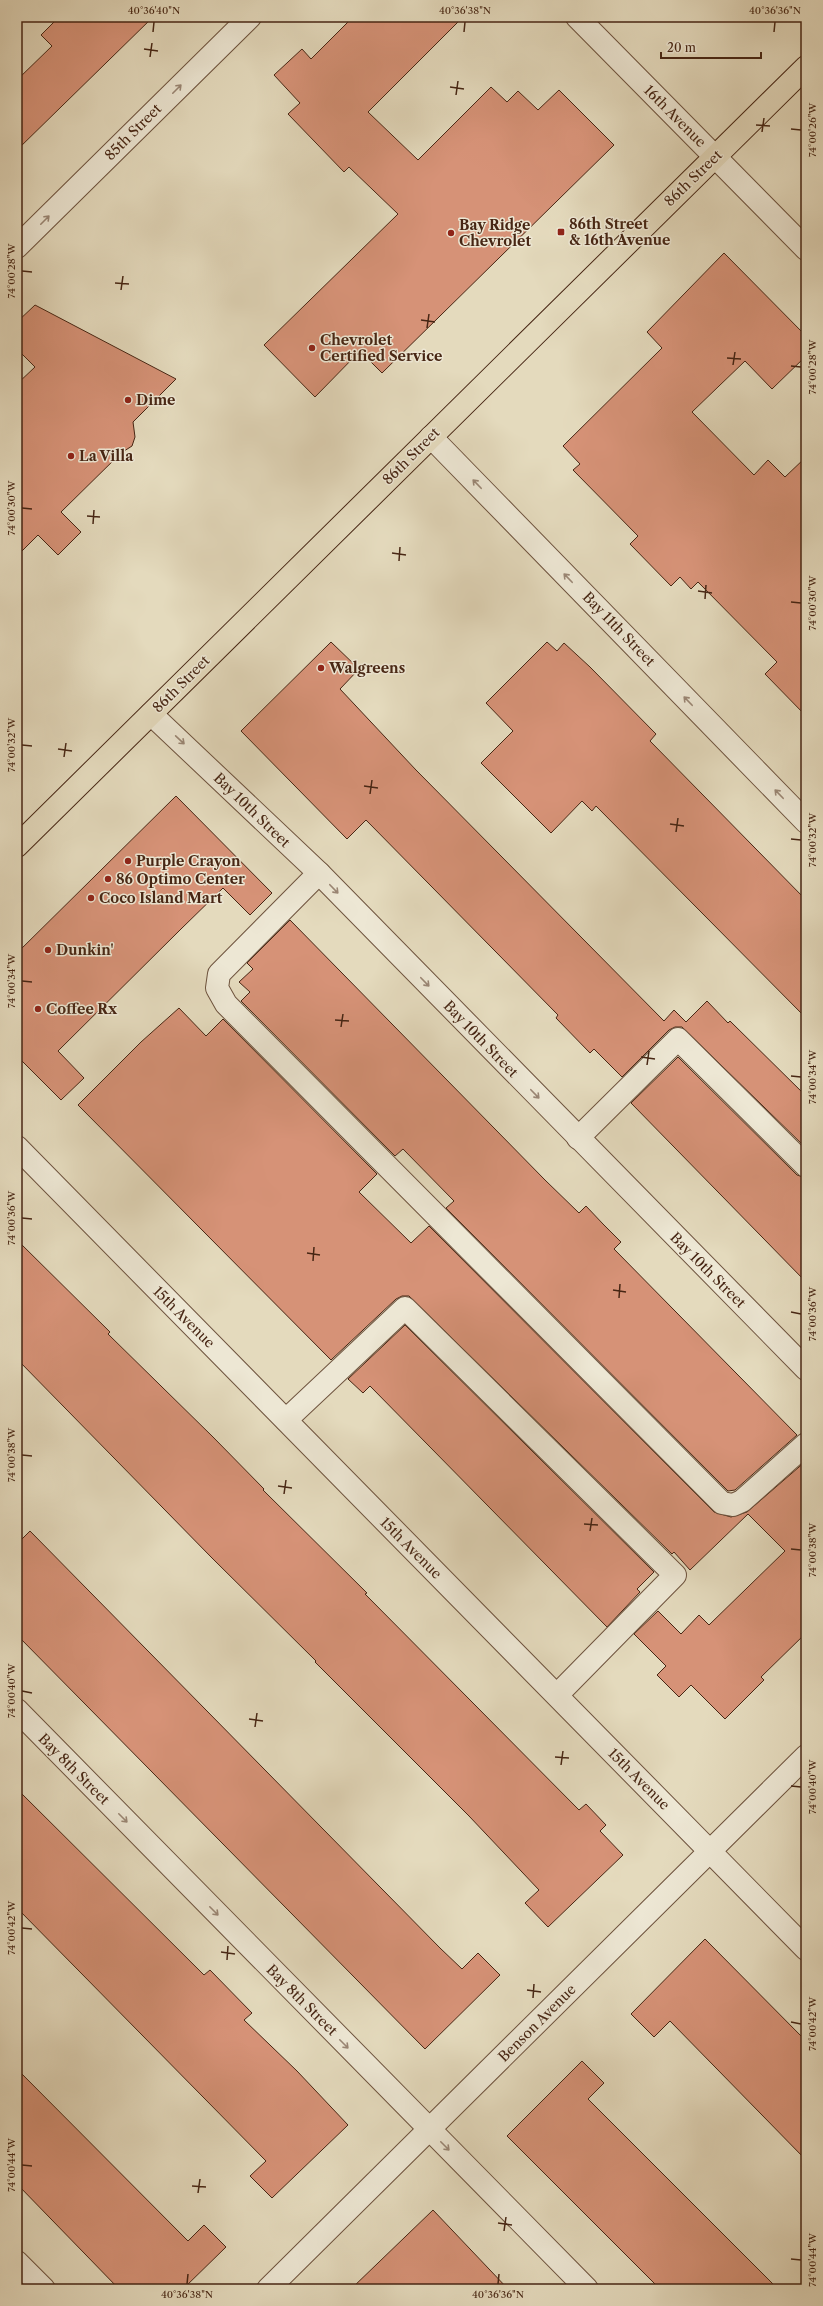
<svg xmlns="http://www.w3.org/2000/svg" width="823" height="2306" font-family="'Libre Caslon Text',serif">
	<style>
		.building { fill: #d69277; stroke: #472614 }
		.lines { fill: none; stroke-linecap: round; stroke-linejoin: round }
		.minor-casing { stroke: #6e533e; stroke-width: 24 }
		.major-casing { stroke: #472614; stroke-width: 24 }
		.minor { stroke: #ede7d4; stroke-width: 22 }
		.major { stroke: #e4dabd; stroke-width: 22 }
		.oneway { stroke: #9a8674 }
		.ticks { fill: none; stroke: #472614; stroke-width: 1.5 }
		.poi-dot { fill: #8f2418; stroke: #ede7d4; stroke-width: 1.5 }
		.labels { text-anchor: middle; stroke-width: 3; stroke-linejoin: round; paint-order: stroke }
		.street-label { font-size: 14px; fill: #472614; stroke: #ede7d4 }
		.poi-label { font-size: 14px; font-weight: bold; fill: #472614; stroke: #ede7d4; text-anchor: start }
		.neatline { fill: none; stroke: #472614; stroke-width: 1.5 }
		.ticks-label { font-size: 10px; text-anchor: middle; fill: #472614 }
	</style>
	<rect width="100%" height="100%" fill="#e4dabd"/>
	<filter id="stains"><feTurbulence type="fractalNoise" baseFrequency=".005" numOctaves="4"/><feColorMatrix values="0 0 0 0 .2 0 0 0 0 .09 0 0 0 0 .02 0 0 0 .5 -.17"/></filter>
	<radialGradient id="worn" r=".72"><stop offset=".6" stop-color="#630" stop-opacity="0"/><stop offset="1" stop-color="#630" stop-opacity=".3"/></radialGradient>
	<g class="building">
		<path d="M59,17H153L17,150V80L52,46L41,35Z"/>
		<path d="M353,17H463L368,112L418,160L491,87L507,102L518,91L538,110L559,90L614,145L382,373L360,351L315,397L264,345L398,214L349,167L344,172L288,114L300,103L274,75L302,49L311,59Z"/>
		<path d="M724,253L806,336V356L772,389L745,361L692,412L754,475L768,460L785,477L806,457V716L765,674L777,662L698,582L691,589L680,577L671,586L630,544L638,536L573,470L580,464L563,446L662,348L647,332Z"/>
		<path d="M35,305L176,379L133,422L135,437L132,446L121,453L61,512L81,532L58,555L38,535L17,556V384L35,367L17,349V322Z"/>
		<path d="M331,642L359,669L340,689L416,770L664,1021L674,1010L686,1022L707,1001L728,1023L730,1021L806,1096V1148L682,1027H675L669,1030L622,1077L594,1049L590,1053L556,1018L558,1015L366,820L347,839L241,731Z"/>
		<path d="M547,642L557,651L564,643L590,667L656,734L650,741L806,900V1018L596,806L592,811L582,801L551,833L481,763L513,731L486,703Z"/>
		<path d="M176,796L272,893L250,915L223,888L181,929L58,1051L84,1078L61,1100L17,1056V953Z"/>
		<path d="M290,920L545,1180L579,1213L586,1206L603,1224L621,1242L614,1249L797,1435L735,1490L728,1491L446,1208L454,1201L403,1149L395,1156L241,1001L250,992L239,982L253,969L247,963Z"/>
		<path d="M179,1008L206,1036L223,1019L377,1174L359,1192L411,1243L429,1226L714,1512L731,1517L747,1512L806,1461V1633L761,1677L764,1680L725,1719L691,1685L679,1697L657,1675L666,1666L634,1634L658,1611L681,1634L699,1615L709,1625L785,1551L748,1514L690,1570L674,1552L672,1554L409,1296H402L396,1299L331,1360L78,1105L141,1042Z"/>
		<path d="M678,1057L797,1175L806,1178V1282L631,1103Z"/>
		<path d="M17,1240L110,1332L108,1334L213,1437L264,1489L263,1490L367,1593L365,1594L579,1810L586,1804L606,1825L600,1831L623,1855L548,1927L525,1903L539,1890L469,1816L315,1662L316,1661L212,1558L17,1359Z"/>
		<path d="M405,1325L654,1572L637,1589L640,1592L607,1627L370,1386L363,1393L348,1379Z"/>
		<path d="M30,1531L440,1948L462,1969L478,1953L500,1975L425,2049L17,1635V1544Z"/>
		<path d="M17,1789L204,1975L210,1970L252,2013L244,2020L297,2071L348,2125L272,2198L250,2176L266,2161L17,1908Z"/>
		<path d="M705,1939L806,2041V2160L670,2021L654,2037L631,2014Z"/>
		<path d="M582,2061L604,2083L588,2099L778,2289H660L507,2136Z"/>
		<path d="M17,2069L188,2241L204,2225L226,2247L183,2289H119L17,2184Z"/>
		<path d="M433,2210L508,2289H351Z"/>
	</g>
	<g class="lines">
		<g class="minor-casing">
			<g id="minor">
				<path d="M577,17L806,249"/>
				<path d="M17,247L250,17"/>
				<path d="M431,437L806,822"/>
				<path d="M151,714L319,873L806,1369"/>
				<path d="M319,873L219,974L217,988L226,1004L722,1503L733,1505L742,1501L806,1444"/>
				<path d="M578,1138L678,1039L806,1166"/>
				<path d="M17,1147L806,1949"/>
				<path d="M286,1420L405,1308L675,1575L557,1695"/>
				<path d="M17,1710L587,2289"/>
				<path d="M17,2262L44,2289"/>
				<path d="M268,2289L806,1756"/>
			</g>
		</g>
		<g class="major-casing">
			<path id="major" d="M17,846L806,67"/>
		</g>
		<use href="#minor" class="minor"/>
		<use href="#major" class="major"/>
	</g>
	<defs><path id="oneway-shaft" d="M-6 0H5M1.5-3L5.5 0L1.5 3" fill="none" stroke-width="1.6" stroke-linecap="round" stroke-linejoin="round"/></defs>
	<g class="oneway">
		<use href="#oneway-shaft" transform="translate(177 89) rotate(-45)"/>
		<use href="#oneway-shaft" transform="translate(45 220) rotate(-45)"/>
		<use href="#oneway-shaft" transform="translate(477 484) rotate(-134)"/>
		<use href="#oneway-shaft" transform="translate(568 578) rotate(-134)"/>
		<use href="#oneway-shaft" transform="translate(688 701) rotate(-134)"/>
		<use href="#oneway-shaft" transform="translate(180 740) rotate(43)"/>
		<use href="#oneway-shaft" transform="translate(779 794) rotate(-134)"/>
		<use href="#oneway-shaft" transform="translate(334 889) rotate(46)"/>
		<use href="#oneway-shaft" transform="translate(425 982) rotate(46)"/>
		<use href="#oneway-shaft" transform="translate(535 1094) rotate(46)"/>
		<use href="#oneway-shaft" transform="translate(123 1818) rotate(45)"/>
		<use href="#oneway-shaft" transform="translate(214 1911) rotate(45)"/>
		<use href="#oneway-shaft" transform="translate(344 2044) rotate(45)"/>
		<use href="#oneway-shaft" transform="translate(445 2146) rotate(45)"/>
	</g>
	<path class="ticks" d="M153,32L154,22M464,32L465,22M774,32L775,22M144,49L158,51M150,57L152,43M450,87L464,89M456,95L458,81M756,125L770,126M791,129L801,130M762,132L764,118M22,271L32,272M115,283L129,284M121,290L123,276M421,320L435,322M427,328L429,314M727,358L741,359M733,365L735,352M791,366L801,367M22,508L32,509M87,516L100,517M93,524L94,510M392,553L406,555M399,561L400,547M698,591L712,593M705,599L706,585M791,602L801,603M22,745L32,746M58,749L72,751M64,757L66,743M364,786L378,788M370,794L372,780M670,824L684,826M676,832L678,818M791,839L801,840M22,981L32,982M335,1020L349,1021M341,1027L343,1014M641,1057L655,1059M647,1065L649,1051M791,1076L801,1077M22,1218L32,1219M307,1253L320,1255M313,1261L314,1247M613,1290L626,1292M619,1298L620,1284M791,1312L801,1314M22,1455L32,1456M278,1486L292,1488M284,1494L286,1480M584,1524L598,1525M590,1531L592,1518M791,1549L801,1550M22,1691L32,1693M249,1719L263,1721M255,1727L257,1713M555,1757L569,1758M561,1765L563,1751M791,1786L801,1787M22,1928L32,1929M221,1952L235,1954M227,1960L228,1946M527,1990L541,1992M533,1998L534,1984M791,2022L801,2024M22,2165L32,2166M192,2186L206,2187M198,2193L200,2179M498,2223L512,2225M504,2231L506,2217M791,2259L801,2260M187,2284L188,2274M498,2284L499,2274"/>
	<g class="poi-dot">
		<rect x="557" y="228" width="8" height="8" rx="2"/>
		<circle cx="451" cy="233" r="4"/>
		<circle cx="312" cy="348" r="4"/>
		<circle cx="128" cy="400" r="4"/>
		<circle cx="71" cy="456" r="4"/>
		<circle cx="321" cy="668" r="4"/>
		<circle cx="128" cy="861" r="4"/>
		<circle cx="108" cy="879" r="4"/>
		<circle cx="91" cy="898" r="4"/>
		<circle cx="48" cy="950" r="4"/>
		<circle cx="38" cy="1009" r="4"/>
	</g>
	<g class="labels">
		<g class="street-label">
			<text transform="translate(675 116) rotate(45)" y="5">16th Avenue</text>
			<text transform="translate(133 132) rotate(-45)" y="5">85th Street</text>
			<text transform="translate(693 178) rotate(-44)" y="5">86th Street</text>
			<text transform="translate(411 456) rotate(-45)" y="5">86th Street</text>
			<text transform="translate(619 629) rotate(46)" y="5">Bay 11th Street</text>
			<text transform="translate(181 684) rotate(-45)" y="5">86th Street</text>
			<text transform="translate(252 810) rotate(44)" y="5">Bay 10th Street</text>
			<text transform="translate(481 1039) rotate(46)" y="5">Bay 10th Street</text>
			<text transform="translate(708 1270) rotate(45)" y="5">Bay 10th Street</text>
			<text transform="translate(184 1317) rotate(45)" y="5">15th Avenue</text>
			<text transform="translate(411 1548) rotate(45)" y="5">15th Avenue</text>
			<text transform="translate(74 1769) rotate(45)" y="5">Bay 8th Street</text>
			<text transform="translate(639 1779) rotate(45)" y="5">15th Avenue</text>
			<text transform="translate(302 2000) rotate(45)" y="5">Bay 8th Street</text>
			<text transform="translate(537 2023) rotate(-45)" y="5">Benson Avenue</text>
		</g>
		<g class="poi-label">
			<text x="569" y="229">86th Street<tspan x="569" dy="16">&amp; 16th Avenue</tspan></text>
			<text x="459" y="230">Bay Ridge<tspan x="459" dy="16">Chevrolet</tspan></text>
			<text x="320" y="345">Chevrolet<tspan x="320" dy="16">Certified Service</tspan></text>
			<text x="136" y="405">Dime</text>
			<text x="79" y="461">La Villa</text>
			<text x="329" y="673">Walgreens</text>
			<text x="136" y="866">Purple Crayon</text>
			<text x="116" y="884">86 Optimo Center</text>
			<text x="99" y="903">Coco Island Mart</text>
			<text x="56" y="955">Dunkin'</text>
			<text x="46" y="1014">Coffee Rx</text>
		</g>
	</g>
	<rect width="823" height="2306" fill="none" stroke="#e4dabd" stroke-width="44"/>
	<path d="M661 52v6h100v-6" fill="none" stroke="#472614" stroke-width="2"/>
	<text x="667" y="52" font-size="12" fill="#472614" stroke="#ede7d4" stroke-width="3" paint-order="stroke">20 m</text>
	<rect x="22" y="22" width="779" height="2262" class="neatline"/>
	<g class="ticks-label">
		<text x="154" y="14">40°36'40"N</text>
		<text x="465" y="14">40°36'38"N</text>
		<text x="775" y="14">40°36'36"N</text>
		<text transform="translate(812 130) rotate(-90)" y="4">74°00'26"W</text>
		<text transform="translate(11 271) rotate(-90)" y="4">74°00'28"W</text>
		<text transform="translate(812 367) rotate(-90)" y="4">74°00'28"W</text>
		<text transform="translate(11 508) rotate(-90)" y="4">74°00'30"W</text>
		<text transform="translate(812 603) rotate(-90)" y="4">74°00'30"W</text>
		<text transform="translate(11 745) rotate(-90)" y="4">74°00'32"W</text>
		<text transform="translate(812 840) rotate(-90)" y="4">74°00'32"W</text>
		<text transform="translate(11 981) rotate(-90)" y="4">74°00'34"W</text>
		<text transform="translate(812 1077) rotate(-90)" y="4">74°00'34"W</text>
		<text transform="translate(11 1218) rotate(-90)" y="4">74°00'36"W</text>
		<text transform="translate(812 1314) rotate(-90)" y="4">74°00'36"W</text>
		<text transform="translate(11 1455) rotate(-90)" y="4">74°00'38"W</text>
		<text transform="translate(812 1550) rotate(-90)" y="4">74°00'38"W</text>
		<text transform="translate(11 1691) rotate(-90)" y="4">74°00'40"W</text>
		<text transform="translate(812 1787) rotate(-90)" y="4">74°00'40"W</text>
		<text transform="translate(11 1928) rotate(-90)" y="4">74°00'42"W</text>
		<text transform="translate(812 2024) rotate(-90)" y="4">74°00'42"W</text>
		<text transform="translate(11 2165) rotate(-90)" y="4">74°00'44"W</text>
		<text transform="translate(812 2260) rotate(-90)" y="4">74°00'44"W</text>
		<text x="187" y="2298">40°36'38"N</text>
		<text x="498" y="2298">40°36'36"N</text>
	</g>
	<rect width="100%" height="100%" filter="url(#stains)"/>
	<rect width="100%" height="100%" fill="url(#worn)"/>
</svg>
